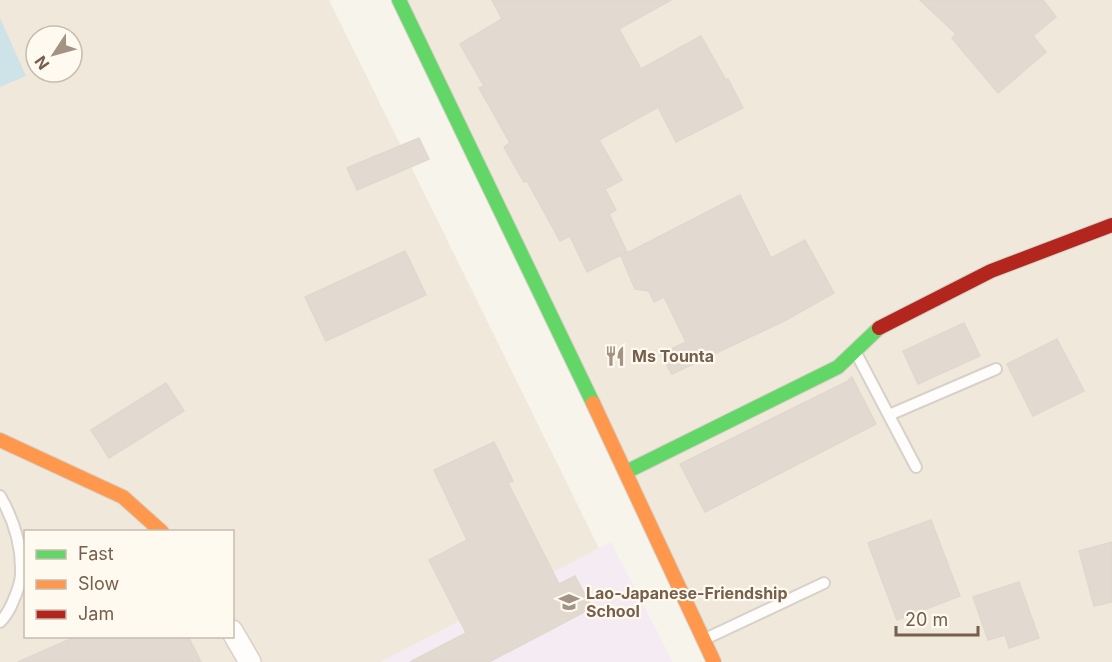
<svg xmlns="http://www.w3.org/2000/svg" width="1112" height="662" font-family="Inter,sans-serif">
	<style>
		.residential { fill: #f0e8da; fill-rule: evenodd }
		.education { fill: #f5ecf3 }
		.water { fill: #cee3e8 }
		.building { fill: #e2dad1; stroke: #e0d8ce; stroke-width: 1.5 }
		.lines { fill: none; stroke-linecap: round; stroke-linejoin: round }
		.lane-casing { stroke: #d7d1ca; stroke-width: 14 }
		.street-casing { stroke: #d7d1ca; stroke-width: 24 }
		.fast-casing { stroke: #d6d0c7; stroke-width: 16 }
		.slow-casing { stroke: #d6d0c7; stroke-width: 16 }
		.jam-casing { stroke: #d6d0c7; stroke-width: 16 }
		.lane { stroke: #fefdfc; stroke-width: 10 }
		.street { stroke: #fefdfc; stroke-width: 21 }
		.fast { stroke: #63d668; stroke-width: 14 }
		.slow { stroke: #ff974d; stroke-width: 14 }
		.jam { stroke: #b3261e; stroke-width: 14 }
		.labels { text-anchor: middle; stroke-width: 4.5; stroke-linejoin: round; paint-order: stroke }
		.poi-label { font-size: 16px; font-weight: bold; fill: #765f4c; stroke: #fffaef; text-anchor: start }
	</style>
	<rect width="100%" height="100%" fill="#f7f4ec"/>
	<g class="residential">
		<path d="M0,0H329L655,662H0ZM36,36H72V72H36ZM26,532H232V636H26Z"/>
		<path d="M404,0H1112V662H723Z"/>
	</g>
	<path class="education" d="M611,542L673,662H380Z"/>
	<path class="water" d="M0,18L26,76L0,87Z"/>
	<g class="building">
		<path d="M492,0H671L619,29L641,69L701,36L726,80L728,79L743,108L676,142L658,107L599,140L622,180L605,189L616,210L609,214L627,252L587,272L570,236L560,241L527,181L524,182L504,147L510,143L479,88L484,86L460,44L502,19Z"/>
		<path d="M920,0H1043L1056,17L1033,36L1046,52L998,93L952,38L956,34Z"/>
		<path d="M419,138L429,159L357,190L347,168Z"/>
		<path d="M740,195L771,258L805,240L834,293L784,321L672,374L660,354L686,342L664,297L654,302L649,291L635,289L621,256Z"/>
		<path d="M405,251L426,295L326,341L305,297Z"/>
		<path d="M964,323L980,356L918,384L903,351Z"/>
		<path d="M1057,339L1084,391L1033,416L1007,364Z"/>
		<path d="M852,377L876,424L705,512L680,464L846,382Z"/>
		<path d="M166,383L184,411L109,458L91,430Z"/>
		<path d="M494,442L513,481L508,483L559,584L575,576L592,608L489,662H410L466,633L429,560L467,540L434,470Z"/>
		<path d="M931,520L960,596L897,620L868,543Z"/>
		<path d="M1112,542V602L1094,606L1079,551Z"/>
		<path d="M1019,582L1039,638L1009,648L1005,635L988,640L973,597Z"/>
		<path d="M77,636H188L201,662H18Z"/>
	</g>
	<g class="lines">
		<g class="lane-casing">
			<g id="lane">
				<path d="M856,353L916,467"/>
				<path d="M889,415L996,369"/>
				<path d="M0,496C14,520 22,547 21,574C21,584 15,597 11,606C8,612 5,617 0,622"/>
				<path d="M705,639L824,583"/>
			</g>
		</g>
		<g class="street-casing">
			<path id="street" d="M232,631L250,662"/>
		</g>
		<g class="fast-casing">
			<g id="fast">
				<path d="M399,0L593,403"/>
				<path d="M626,472L838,367L879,328"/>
			</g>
		</g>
		<g class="slow-casing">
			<g id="slow">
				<path d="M593,403L714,662"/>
				<path d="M0,440L123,497L162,532"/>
			</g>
		</g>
		<g class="jam-casing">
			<path id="jam" d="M879,328L991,271L1112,225"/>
		</g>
		<use href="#lane" class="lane"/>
		<use href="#street" class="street"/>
		<use href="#fast" class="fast"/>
		<use href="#slow" class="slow"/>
		<use href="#jam" class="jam"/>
	</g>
	<defs>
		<g id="restaurant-bare" transform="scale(1.62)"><path d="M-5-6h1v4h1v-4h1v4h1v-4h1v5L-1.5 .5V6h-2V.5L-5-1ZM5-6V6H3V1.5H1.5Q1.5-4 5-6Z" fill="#a39384" stroke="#fffaef" stroke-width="2.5" paint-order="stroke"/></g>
		<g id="school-bare" transform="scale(1.62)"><path d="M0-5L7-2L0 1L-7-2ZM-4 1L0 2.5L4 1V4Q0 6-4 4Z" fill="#a39384" stroke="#fffaef" stroke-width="2.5" paint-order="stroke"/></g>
	</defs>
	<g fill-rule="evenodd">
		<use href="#restaurant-bare" x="615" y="356"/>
		<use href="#school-bare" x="569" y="602"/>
	</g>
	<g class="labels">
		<g class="poi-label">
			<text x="632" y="362">Ms Tounta</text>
			<text x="586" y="599">Lao-Japanese-Friendship<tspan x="586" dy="18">School</tspan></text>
		</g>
	</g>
	<rect x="24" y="530" width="210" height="108" fill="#fffaef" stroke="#c8bcae" stroke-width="1.5"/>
	<rect x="36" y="550" width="30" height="9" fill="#63d668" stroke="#c8bcae" stroke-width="1.5"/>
	<text x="78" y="560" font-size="18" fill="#765f4c">Fast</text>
	<rect x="36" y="580" width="30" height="9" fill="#ff974d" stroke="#c8bcae" stroke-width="1.5"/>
	<text x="78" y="590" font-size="18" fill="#765f4c">Slow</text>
	<rect x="36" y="610" width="30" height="9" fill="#b3261e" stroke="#c8bcae" stroke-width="1.5"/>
	<text x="78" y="620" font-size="18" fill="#765f4c">Jam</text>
	<g transform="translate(54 54) rotate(234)"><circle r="28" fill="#fffaef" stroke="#c8bcae" stroke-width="1.5"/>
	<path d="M0-4.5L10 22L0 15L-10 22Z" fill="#a39384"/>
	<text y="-9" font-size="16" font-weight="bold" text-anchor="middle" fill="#765f4c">N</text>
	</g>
	<path d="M896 626v9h82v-9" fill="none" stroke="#765f4c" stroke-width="3"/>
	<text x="905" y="626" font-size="18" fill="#765f4c" stroke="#fffaef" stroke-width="4.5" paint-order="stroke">20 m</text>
</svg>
